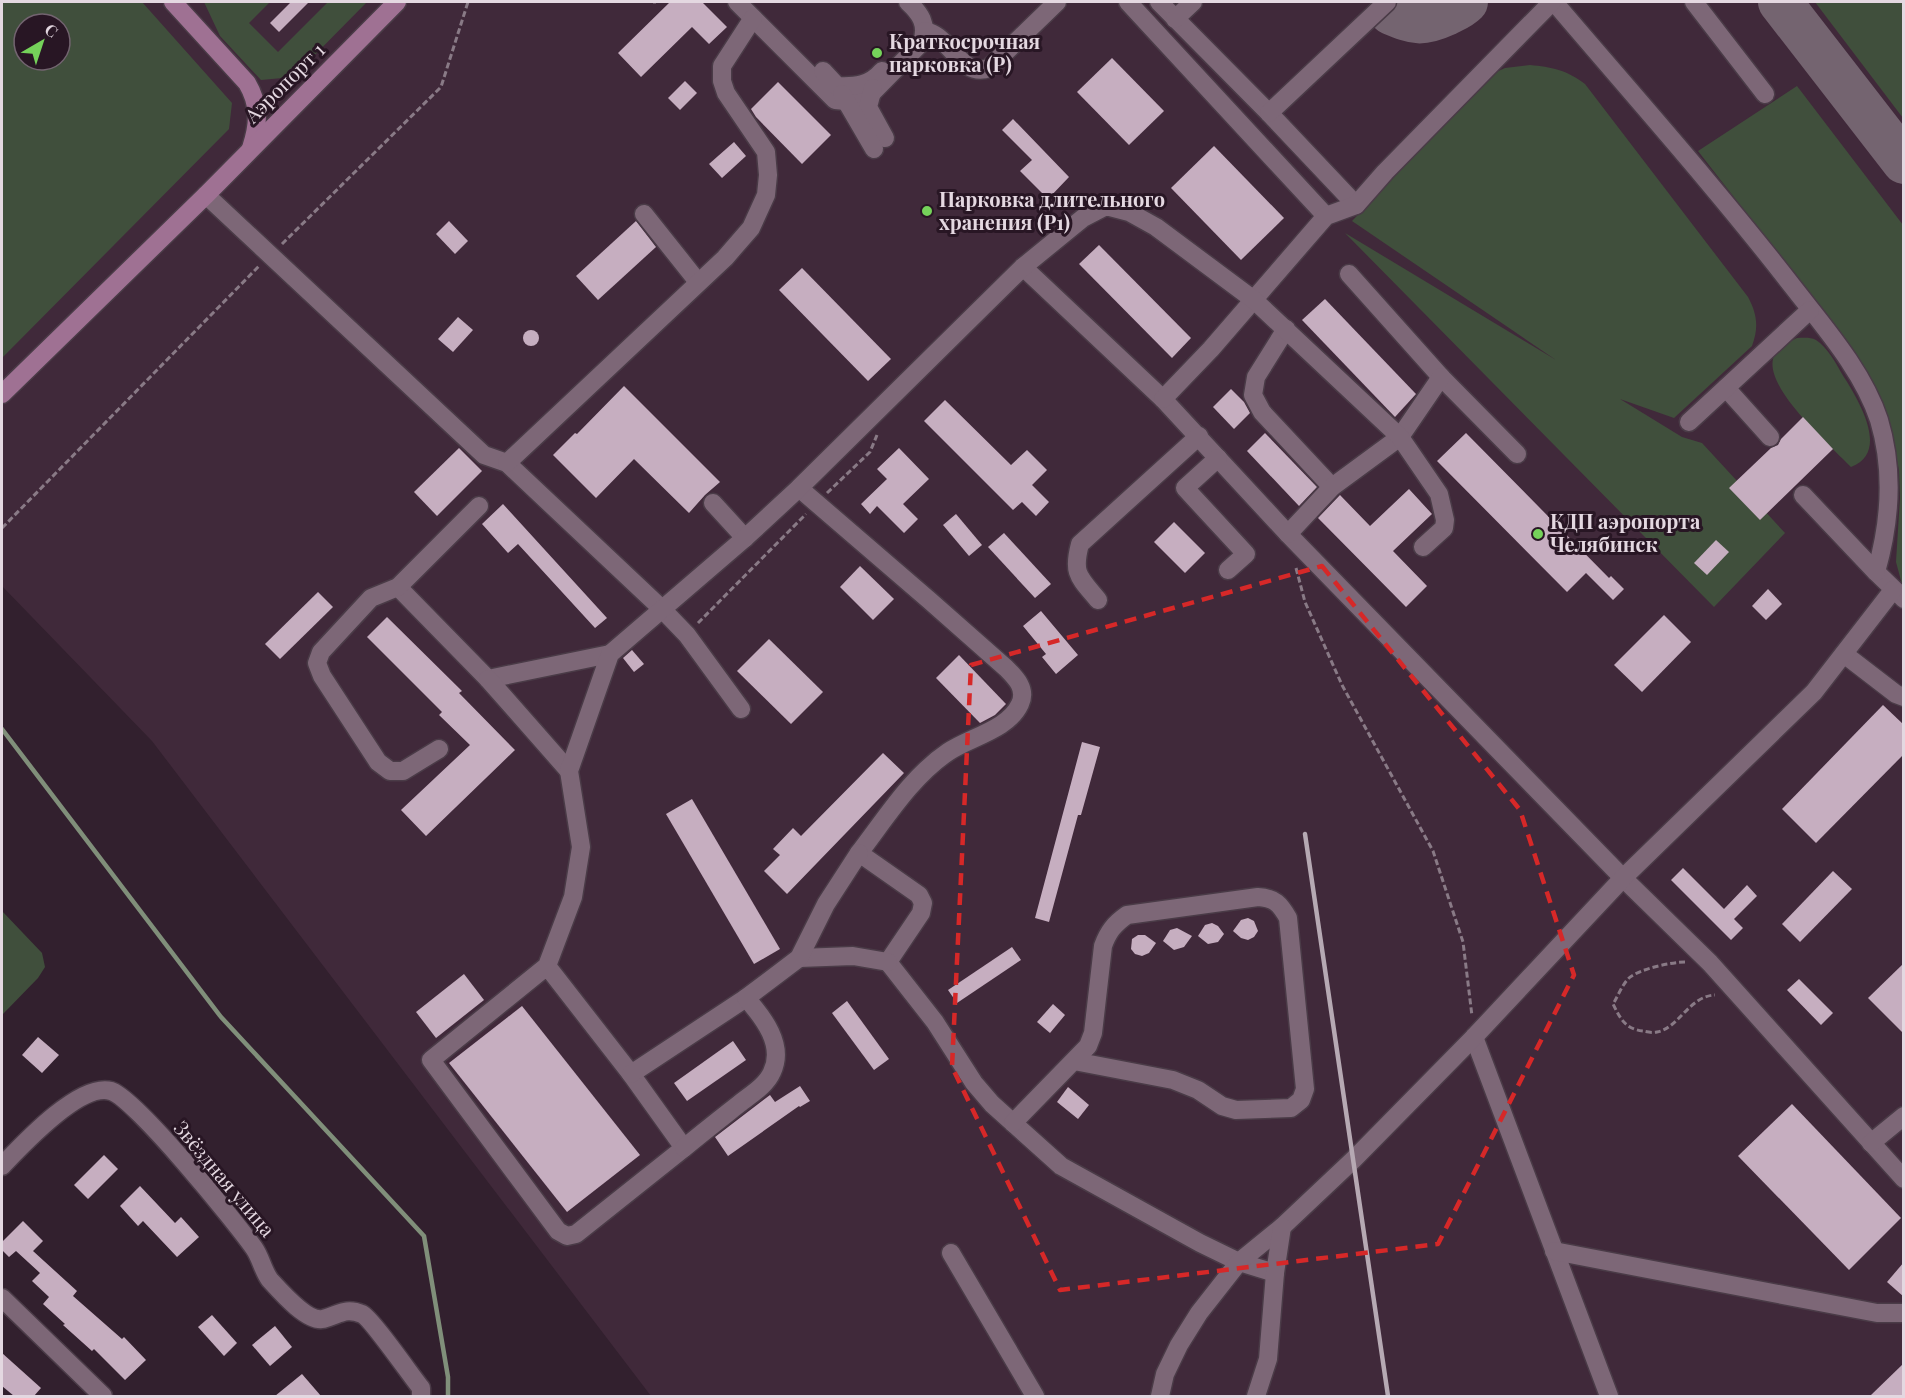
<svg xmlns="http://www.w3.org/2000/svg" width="1905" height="1398" font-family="'Playfair Display',serif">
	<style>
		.built { fill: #40293a; fill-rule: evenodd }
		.green { fill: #404f3c; fill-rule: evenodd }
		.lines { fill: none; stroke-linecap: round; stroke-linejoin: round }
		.stream { stroke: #808f7a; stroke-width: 4.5 }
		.taxiway { stroke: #746470; stroke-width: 44 }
		.building { fill: #c6aec0 }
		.minor-casing { stroke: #4a3b47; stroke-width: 21 }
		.major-casing { stroke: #4a3b47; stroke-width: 21 }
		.path { stroke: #897a86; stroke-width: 3; stroke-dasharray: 6 3; stroke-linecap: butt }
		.minor { stroke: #7d6777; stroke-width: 18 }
		.major { stroke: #9f7193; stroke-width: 18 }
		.rail { stroke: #b6a9b3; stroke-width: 4.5 }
		.marked { fill: none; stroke: #d62828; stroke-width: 4.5; stroke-dasharray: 12 8; stroke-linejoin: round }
		.poi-dot { fill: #75d25a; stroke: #281624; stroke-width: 2 }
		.labels { text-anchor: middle; stroke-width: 6; stroke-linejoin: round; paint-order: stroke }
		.poi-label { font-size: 20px; font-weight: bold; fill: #e4d8e1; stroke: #281624; text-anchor: start }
		.street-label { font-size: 20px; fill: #e4d8e1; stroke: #281624 }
	</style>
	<rect width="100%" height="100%" fill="#32202e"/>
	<path class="built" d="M2,2H1903V1396H651L152,741L2,586ZM24,24H60V60H24Z"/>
	<g class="green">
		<path d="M2,2H142L232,103L229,129L2,358ZM24,24H60V60H24Z"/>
		<path d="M204,2H270L249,23L278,52L328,2H367L293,77L261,80L220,36Z"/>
		<path d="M1815,2H1903V118Z"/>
		<path d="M1530,65C1551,67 1567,70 1585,84L1748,297C1757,314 1759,327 1752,346L1674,418L1620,399L1682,437L1702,443L1785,533L1714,607L1345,233L1556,360L1352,221L1494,73L1505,68Z"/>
		<path d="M1797,86L1903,225V588L1896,562L1900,498L1899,470L1889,425L1817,304L1698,151Z"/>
		<path d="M1797,338C1804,338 1810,337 1816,340C1827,347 1836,363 1842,374C1856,396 1892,452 1851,467C1830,445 1766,390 1773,359C1775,348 1789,342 1797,338Z"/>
		<path d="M2,911L42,953L45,967L38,978L2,1015Z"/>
	</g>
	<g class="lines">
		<path class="stream" d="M2,729L221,1017L424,1236L448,1377V1396"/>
		<g class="taxiway">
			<path d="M1780,2L1904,162"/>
			<path d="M1391,13C1415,23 1422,25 1446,14C1454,10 1460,8 1466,2"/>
		</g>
	</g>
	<g class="building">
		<path d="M291,2H309L279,32L270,23Z"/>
		<path d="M670,2H702L727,27L709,44L692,27L641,77L618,53Z"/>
		<path d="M1112,58L1164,111L1129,145L1077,92Z"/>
		<path d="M685,81L697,93L680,110L668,98Z"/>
		<path d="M778,82L831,135L802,164L756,117L751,109Z"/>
		<path d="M1013,119L1069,177L1048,199L1020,171L1032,160L1002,130Z"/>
		<path d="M734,142L746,156L722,178L709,164Z"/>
		<path d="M1214,146L1284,218L1241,260L1171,188Z"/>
		<path d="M449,221L468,241L455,254L436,234Z"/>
		<path d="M636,221L656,247L598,300L576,276Z"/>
		<path d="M1099,245L1191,338L1172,358L1079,264Z"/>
		<path d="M802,268L891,359L868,381L779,290Z"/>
		<path d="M1325,299L1416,394L1395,417L1302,320Z"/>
		<path d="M458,317L473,330L453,352L438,339Z"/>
		<circle cx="531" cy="338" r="8"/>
		<path d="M624,386L720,482L705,495L689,513L634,459L596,498L553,455L575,433L577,434Z"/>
		<path d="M1231,389L1244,402L1250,413L1234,429L1213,407Z"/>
		<path d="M945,400L1011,465L1027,450L1047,470L1032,485L1049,502L1036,516L1022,502L1013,510L924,421Z"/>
		<path d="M1803,417L1833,449L1760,520L1729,488L1771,448L1778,445L1781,439Z"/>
		<path d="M1265,433L1317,487L1299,506L1247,451Z"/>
		<path d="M1466,433L1609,578L1611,576L1624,589L1613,600L1586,573L1567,592L1437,461Z"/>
		<path d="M459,448L482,471L437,516L414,492Z"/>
		<path d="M899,448L929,479L903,504L918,519L904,533L877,506L870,514L861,504L887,479L877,469Z"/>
		<path d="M1409,489L1432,514L1393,551L1427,586L1406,607L1318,518L1340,495L1370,526Z"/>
		<path d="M503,504L607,618L595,628L518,544L508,553L482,524Z"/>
		<path d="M956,514L982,545L969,556L943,525Z"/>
		<path d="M1174,522L1205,553L1185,573L1154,542Z"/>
		<path d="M1004,533L1051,584L1035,598L988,547Z"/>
		<path d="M1716,540L1729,552L1707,575L1694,563Z"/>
		<path d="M860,566L894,599L873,620L840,587Z"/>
		<path d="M1768,589L1782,604L1766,620L1752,606Z"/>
		<path d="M318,592L333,607L280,659L265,644Z"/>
		<path d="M1041,611L1078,655L1056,674L1042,657L1046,654L1023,626Z"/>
		<path d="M1664,615L1691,642L1642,692L1614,665Z"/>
		<path d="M387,617L462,691L459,693L515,750L426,836L401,810L470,745L439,715L442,712L367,637Z"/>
		<path d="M769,639L823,692L791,724L737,671Z"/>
		<path d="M632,650L644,664L634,672L623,658Z"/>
		<path d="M959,655L1006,704L995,715L980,723L936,678Z"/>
		<path d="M1883,705L1904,725V754L1816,843L1782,809Z"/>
		<path d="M1082,742L1100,747L1081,815H1078L1049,922L1035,918Z"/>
		<path d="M883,753L904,773L787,894L764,871L780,855L773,849L793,828L801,836Z"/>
		<path d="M692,799L780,949L754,964L666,814Z"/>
		<path d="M1683,868L1724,909L1747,885L1757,896L1734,919L1743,928L1731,940L1671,880Z"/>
		<path d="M1833,871L1852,889L1800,942L1782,924Z"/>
		<path d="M1248,918L1254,921L1258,931L1254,937L1248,940L1241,938L1233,931L1241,920Z"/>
		<path d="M1212,923L1218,926L1224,934L1218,942L1208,944L1198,936L1205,925Z"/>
		<path d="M1177,928L1192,936L1184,947L1174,950L1163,941L1170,930Z"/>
		<path d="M1138,935H1145L1156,943L1149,953L1142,956L1135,954L1131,949L1132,939Z"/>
		<path d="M1012,947L1021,960L957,1003L948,990Z"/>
		<path d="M1904,963V1034L1868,998Z"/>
		<path d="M464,974L484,1000L436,1038L416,1012Z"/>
		<path d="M1799,979L1833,1013L1821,1025L1787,990Z"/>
		<path d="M847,1001L889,1059L874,1070L832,1013Z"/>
		<path d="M1053,1004L1065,1015L1050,1033L1037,1022Z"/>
		<path d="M522,1006L640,1155L567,1212L449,1063Z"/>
		<path d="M38,1037L59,1055L42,1073L22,1055Z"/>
		<path d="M733,1041L746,1060L687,1101L674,1083Z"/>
		<path d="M800,1086L810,1101L800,1107L799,1106L728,1156L715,1137L770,1095L775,1102Z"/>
		<path d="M1068,1087L1089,1105L1078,1119L1057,1102Z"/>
		<path d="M1792,1104L1901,1218L1849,1270L1738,1156Z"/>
		<path d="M104,1155L118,1169L88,1199L74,1185Z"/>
		<path d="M140,1186L175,1223L181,1217L199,1237L177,1257L143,1221L138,1226L120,1206Z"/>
		<path d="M23,1221L43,1241L33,1251L77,1291L73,1296L122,1339L124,1337L146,1360L125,1380L94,1349L92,1351L63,1325L65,1324L43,1304L49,1297L32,1281L40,1273L16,1251L9,1257L2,1250V1242Z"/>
		<path d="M1904,1262V1297L1887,1282Z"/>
		<path d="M212,1315L237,1343L224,1356L198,1327Z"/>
		<path d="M275,1326L292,1347L270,1366L252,1345Z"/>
		<path d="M2,1353L41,1388L34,1396H14L2,1386Z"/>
		<path d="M1904,1363V1396H1870Z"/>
		<path d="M302,1374L321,1396H275Z"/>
	</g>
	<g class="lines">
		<g class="minor-casing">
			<g id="minor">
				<path d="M737,2L835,100L857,102L870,95L922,42C928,24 920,13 908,2"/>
				<path d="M1128,2L1326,216"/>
				<path d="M1159,2L1269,113L1356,205"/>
				<path d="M1554,2C1634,96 1717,189 1793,287C1824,327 1863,371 1879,420C1894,470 1890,523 1876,572L1904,599"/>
				<path d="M1694,2L1765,94"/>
				<path d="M1175,19L1193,2"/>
				<path d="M925,31C929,32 934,34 938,37C954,49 966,77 989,68L1057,2"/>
				<path d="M823,71L837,86C856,87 870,85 882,71"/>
				<path d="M873,88L868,107L885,138"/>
				<path d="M842,94L874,149"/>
				<path d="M1269,113L1387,2"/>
				<path d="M206,195L484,455L507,463L662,609L687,635L741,709"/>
				<path d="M644,214L698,282"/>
				<path d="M1023,267L1163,399L1288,534L1623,878L1710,963L1904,1179"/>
				<path d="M1349,274L1441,377L1517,454"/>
				<path d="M1286,329L1256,377L1253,395L1262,412L1332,487"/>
				<path d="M1726,388L1770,437"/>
				<path d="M1163,399L1211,349L1326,216L1356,205L1385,172L1552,2"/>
				<path d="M1689,422L1810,310"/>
				<path d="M1218,458L1185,488L1246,554L1228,570"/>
				<path d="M507,463L725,258L751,228L766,195L768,175L766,152L726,93L722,81V66L753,18"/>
				<path d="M799,488L929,600L1006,668C1016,678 1027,689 1020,704C1008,730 970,737 948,752C911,777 886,818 859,853L919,895L923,903L921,913L888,962L935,1022L974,1083L992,1104L1061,1166L1200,1243L1239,1262L1275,1273"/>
				<path d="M1803,495L1876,572"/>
				<path d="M713,503L745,538"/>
				<path d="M1288,534L1332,487L1400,437L1441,377"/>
				<path d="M398,587L488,679L610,654"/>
				<path d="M1098,600C1079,577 1072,574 1080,544L1199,436"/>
				<path d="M1844,654L1896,694L1904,697"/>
				<path d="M488,679L569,771"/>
				<path d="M439,749L403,771H390L378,762L322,676L317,663L321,652L371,598L398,587L479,506"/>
				<path d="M799,958L853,956L888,962"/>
				<path d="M547,966L631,1074L684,1148L576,1234L567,1236L558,1231L431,1060L547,966L573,897L581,847L569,771L610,654L745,538L799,488L1023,267L1083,218L1106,206L1129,212L1156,227L1254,300L1400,437L1439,494L1445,520L1444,528L1423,547"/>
				<path d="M1474,1037L1609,1396"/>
				<path d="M631,1074L746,998"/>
				<path d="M1013,1123L1088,1046L1093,1033L1103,946C1108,932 1114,924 1127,915L1258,897C1275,898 1280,904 1288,918L1305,1089L1301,1100L1291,1108L1236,1110L1222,1106L1198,1090L1173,1080L1074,1061"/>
				<path d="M1871,1143L1904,1116"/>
				<path d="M684,1148C702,1133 720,1119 739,1104C750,1095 766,1086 772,1072C785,1045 763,1017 746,998L799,958L826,904L859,853"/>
				<path d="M2,1166C22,1145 80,1082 111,1091C135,1098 235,1221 254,1248C261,1258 263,1271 270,1280C281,1292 307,1322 323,1319C339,1315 345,1307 362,1314C371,1318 412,1377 421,1388V1396"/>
				<path d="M1554,1251L1877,1313H1904"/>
				<path d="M951,1253L1035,1396"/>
				<path d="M2,1298L103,1396"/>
				<path d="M1160,1396L1165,1374L1179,1345L1199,1313L1239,1262L1282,1227L1353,1160L1474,1037L1623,878L1814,692L1893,590"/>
				<path d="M1256,1396L1268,1359L1275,1273L1282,1227"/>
			</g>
		</g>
		<g class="major-casing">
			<g id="major">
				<path d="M173,2L247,83C260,105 259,124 251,148"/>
				<path d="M2,394L206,195L397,2"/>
			</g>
		</g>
		<g class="path">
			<path d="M653,2H656"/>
			<path d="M282,244L441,87L468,2"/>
			<path d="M827,493L870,452L877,435"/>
			<path d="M2,528L260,265"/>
			<path d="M1296,568L1305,602L1342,685L1433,851L1463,942L1472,1016"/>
			<path d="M698,623L806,514"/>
			<path d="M1685,962C1672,962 1639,969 1629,978C1622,985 1618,996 1613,1004C1620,1018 1625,1029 1643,1031C1647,1032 1653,1033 1657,1032C1679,1028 1689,996 1715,995"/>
		</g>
		<use href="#minor" class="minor"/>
		<use href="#major" class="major"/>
		<path class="rail" d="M1305,834L1388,1396"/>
	</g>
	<path class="marked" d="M1322,566L1520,810L1574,975L1438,1244L1060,1290L952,1067L971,665Z"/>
	<g class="poi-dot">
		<circle cx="877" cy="53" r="6"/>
		<circle cx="927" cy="211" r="6"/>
		<circle cx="1538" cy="534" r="6"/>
	</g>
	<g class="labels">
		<g class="poi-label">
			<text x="889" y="49">Краткосрочная<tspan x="889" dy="23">парковка (P)</tspan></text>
			<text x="939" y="207">Парковка длительного<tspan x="939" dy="23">хранения (P1)</tspan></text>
			<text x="1550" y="529">КДП аэропорта<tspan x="1550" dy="23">Челябинск</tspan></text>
		</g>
		<g class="street-label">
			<text transform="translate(285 83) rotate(-45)" y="7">Аэропорт 1</text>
			<text transform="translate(224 1179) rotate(50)" y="7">Звёздная улица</text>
		</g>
	</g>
	<rect width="1905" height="1398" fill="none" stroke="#e4d8e1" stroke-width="6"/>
	<g transform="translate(42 42) rotate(39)"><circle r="28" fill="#281624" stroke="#736470" stroke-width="1.5"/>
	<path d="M0-4.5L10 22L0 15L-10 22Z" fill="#75d25a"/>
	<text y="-9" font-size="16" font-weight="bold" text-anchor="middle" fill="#e4d8e1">С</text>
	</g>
</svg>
